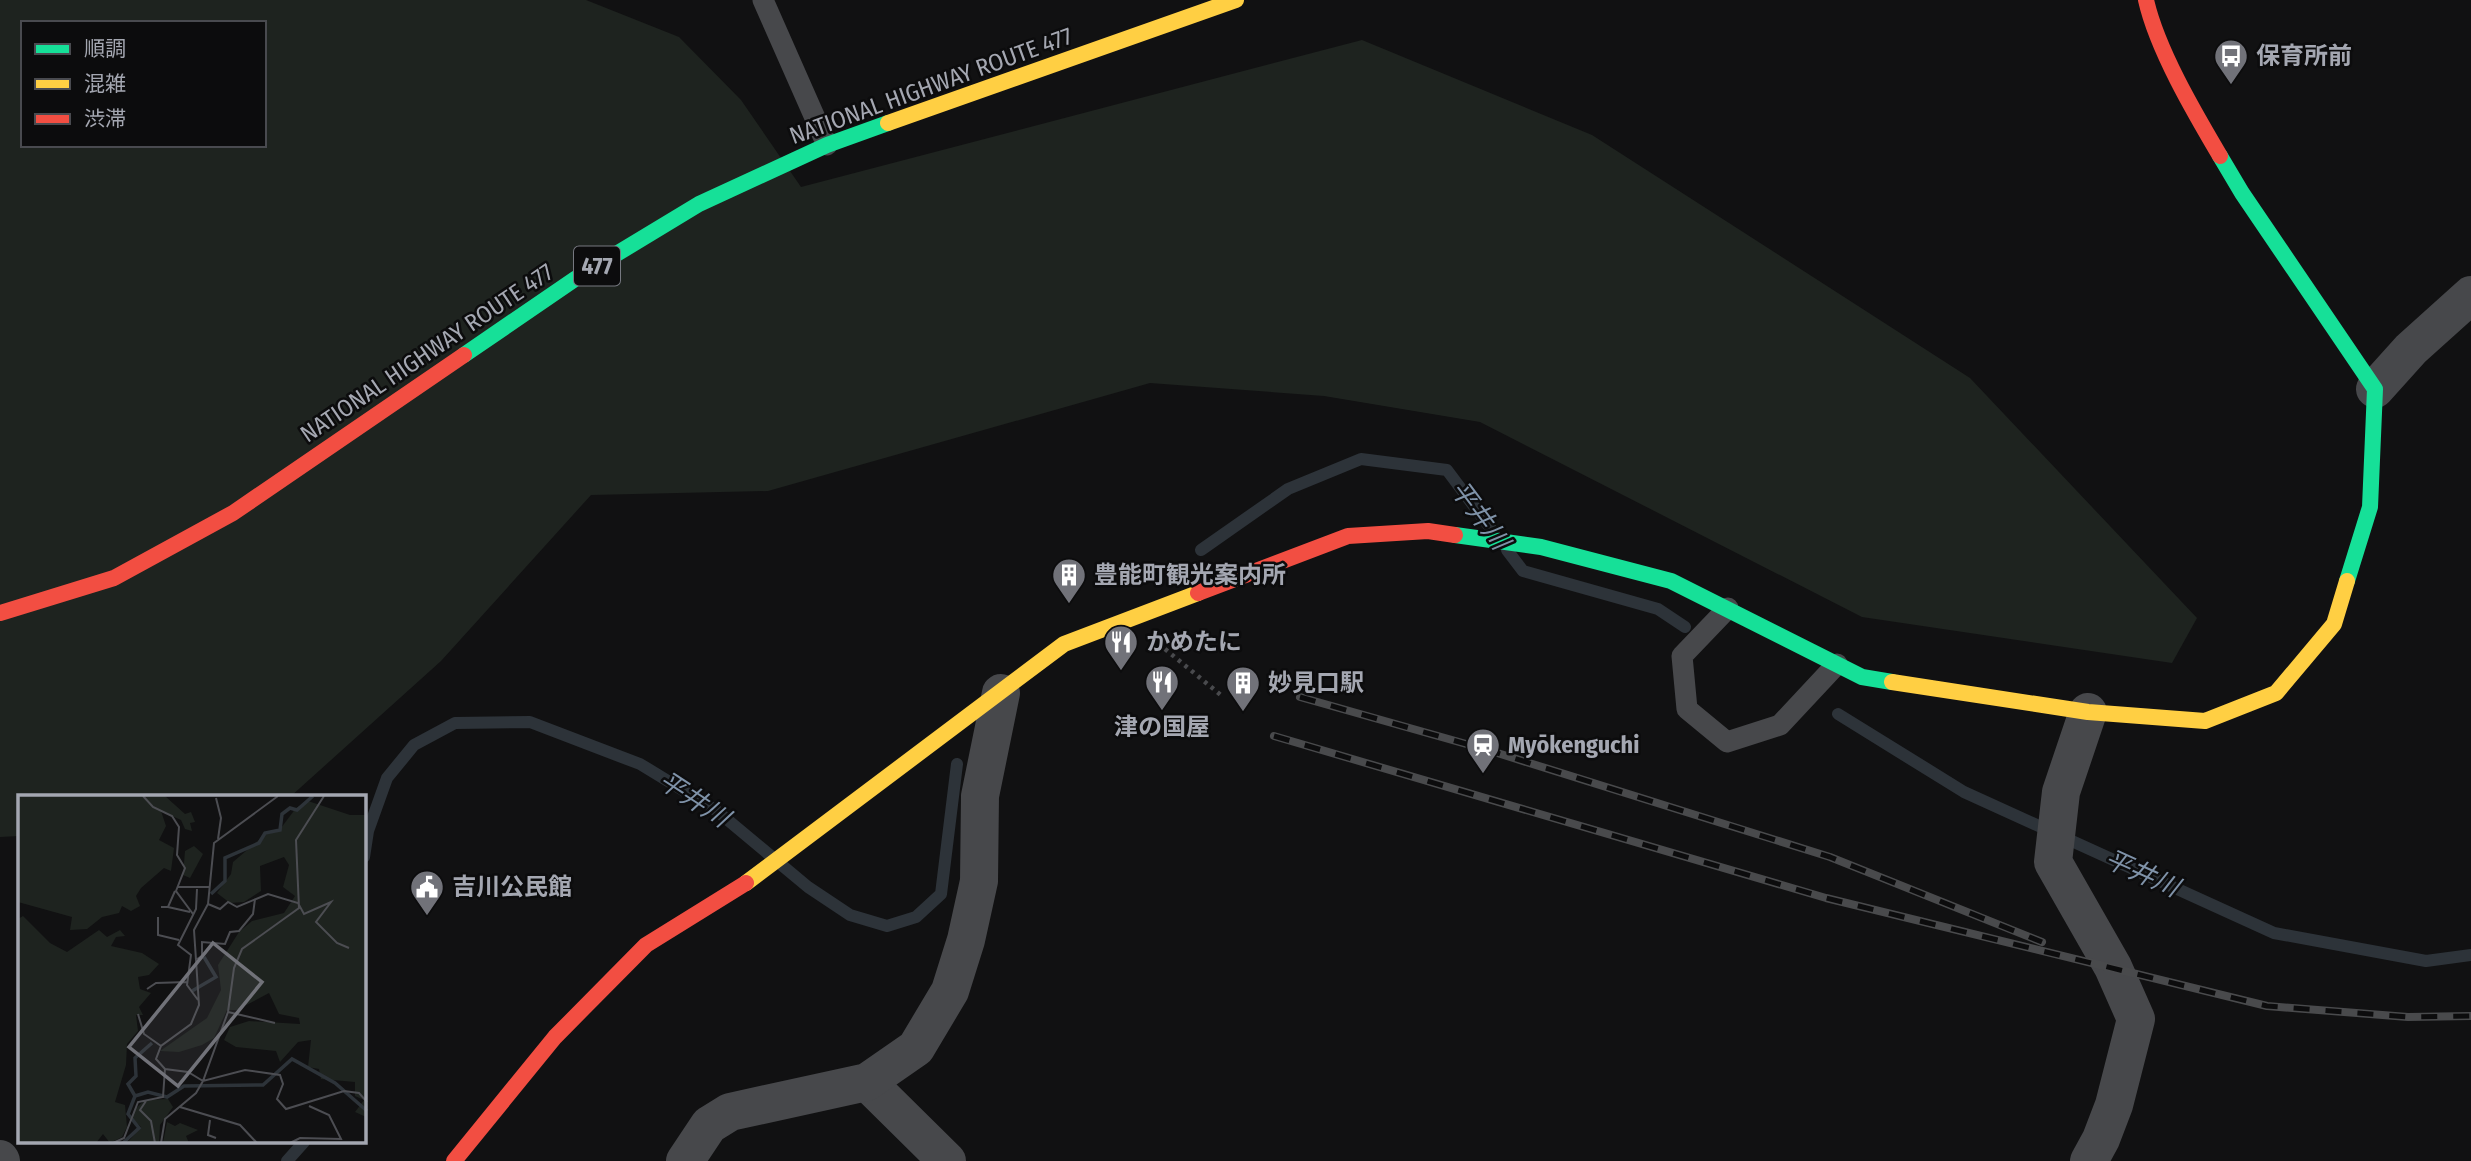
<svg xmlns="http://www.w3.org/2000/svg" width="2471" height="1161" font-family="'Fira Sans Condensed','Noto Sans JP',sans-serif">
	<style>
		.green { fill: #1e231f; fill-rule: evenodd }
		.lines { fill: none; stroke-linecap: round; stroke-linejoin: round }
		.stream { stroke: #2d3339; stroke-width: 12 }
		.path { stroke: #494a4d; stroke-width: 4.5; stroke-dasharray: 3.5 5; stroke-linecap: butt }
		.lane { stroke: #47484b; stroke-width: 21 }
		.street { stroke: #47484b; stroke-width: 38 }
		.fast { stroke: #16e098; stroke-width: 16 }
		.slow { stroke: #ffcf43; stroke-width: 16 }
		.jam { stroke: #f24e42; stroke-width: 16 }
		.rail-casing { stroke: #494a4c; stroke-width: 8 }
		.rail { stroke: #0c0c0d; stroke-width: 5; stroke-dasharray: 16; stroke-linecap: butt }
		.labels { text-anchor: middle; stroke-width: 5; stroke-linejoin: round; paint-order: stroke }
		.shield { fill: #0c0c0d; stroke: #767880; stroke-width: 2 }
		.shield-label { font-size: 23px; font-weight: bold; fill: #a4a7b1 }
		.poi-label { font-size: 24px; font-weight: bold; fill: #a4a7b1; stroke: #0c0c0d; text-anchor: start }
		.street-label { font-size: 24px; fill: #a4a7b1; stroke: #0c0c0d }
		.water-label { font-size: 26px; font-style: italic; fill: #7f92a8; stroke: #0c0c0d }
		.inset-river { fill: none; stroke: #2d3339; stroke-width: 3.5 }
		.inset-road { fill: none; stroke: #4c4d52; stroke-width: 2 }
		.view { fill: #717279; fill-opacity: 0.15; stroke: #717279; stroke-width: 3.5 }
		.inset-edge { fill: none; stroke: #a4a7b1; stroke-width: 3.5 }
	</style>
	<rect width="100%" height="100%" fill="#111112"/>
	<path class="green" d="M0,0H586L679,37L741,100L801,187L1362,40L1592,135L1970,378L2197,618L2172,663L1862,617L1480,422L1324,396L1150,383L768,491L591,495L441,661L290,797H19V836L0,837ZM23,23H264V145H23Z"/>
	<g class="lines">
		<g class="stream">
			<path d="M1201,550L1288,489L1361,459L1447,470L1494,533"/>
			<path d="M1507,550L1523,571L1658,609L1685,627"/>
			<path d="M1838,714L1964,792L2274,933L2426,961L2471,955"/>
			<path d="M364,857L368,831L387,778L414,745L455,723L530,722L640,764L717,811L808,887L850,915L887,926L916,917L941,894L957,764"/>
			<path d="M287,1161L304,1142"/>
		</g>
		<path class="path" d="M1165,649L1222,696"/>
		<g class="lane">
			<path d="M763,0L827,145"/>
			<path d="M1728,608L1682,656L1687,709L1727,742L1780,725L1837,664"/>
		</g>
		<g class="street">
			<path d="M2375,389L2411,349L2471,295"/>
			<path d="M2088,712L2061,792L2053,862L2113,967L2136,1019L2114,1105L2101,1139L2089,1161"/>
			<path d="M867,1082L947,1161"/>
			<path d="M0,1159L1,1161"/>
			<path d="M685,1161L709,1125L730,1112L867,1082L916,1048L950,991L966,940L979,881L980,796L1001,693"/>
		</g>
		<g class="fast">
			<path d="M2220,156L2242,193L2375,389L2370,507L2347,581"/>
			<path d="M464,355L575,279L699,204L827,145L888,123"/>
			<path d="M1455,535L1541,547L1671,581L1862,677L1892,682"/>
		</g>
		<g class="slow">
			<path d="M888,123L1236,0"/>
			<path d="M1892,682L2088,712L2205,721L2276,693L2334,624L2347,581"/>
			<path d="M746,883L1064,644L1198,593"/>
		</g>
		<g class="jam">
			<path d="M2146,0C2157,49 2194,112 2220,156"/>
			<path d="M1198,593L1348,536L1428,531L1455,535"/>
			<path d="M0,613L114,578L233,513L464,355"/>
			<path d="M454,1161L555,1037L646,945L746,883"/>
		</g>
		<g class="rail-casing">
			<g id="rail">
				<path d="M1300,697L1491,751L1830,857L2042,942"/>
				<path d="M1274,736L1826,898L2267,1006L2408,1017L2471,1016"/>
			</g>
		</g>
		<use href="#rail" class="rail"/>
	</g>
	<defs>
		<g id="bus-pin" transform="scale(1.75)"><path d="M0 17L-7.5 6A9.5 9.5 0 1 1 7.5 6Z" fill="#717279" stroke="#0c0c0d"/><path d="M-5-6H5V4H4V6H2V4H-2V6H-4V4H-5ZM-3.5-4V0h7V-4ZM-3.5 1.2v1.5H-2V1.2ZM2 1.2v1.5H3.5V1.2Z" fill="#fff"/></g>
		<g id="building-pin" transform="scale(1.75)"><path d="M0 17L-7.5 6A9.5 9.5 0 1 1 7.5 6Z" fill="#717279" stroke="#0c0c0d"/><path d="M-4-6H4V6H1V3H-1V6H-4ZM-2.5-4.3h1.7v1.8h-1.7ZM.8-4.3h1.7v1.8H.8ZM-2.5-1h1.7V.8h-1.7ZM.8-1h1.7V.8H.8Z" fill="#fff"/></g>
		<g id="restaurant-pin" transform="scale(1.75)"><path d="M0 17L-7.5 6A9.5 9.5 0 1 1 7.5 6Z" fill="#717279" stroke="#0c0c0d"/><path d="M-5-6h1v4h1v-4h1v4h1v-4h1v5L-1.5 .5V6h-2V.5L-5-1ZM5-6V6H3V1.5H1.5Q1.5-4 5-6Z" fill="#fff"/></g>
		<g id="station-pin" transform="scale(1.75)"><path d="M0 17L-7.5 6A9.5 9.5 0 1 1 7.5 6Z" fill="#717279" stroke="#0c0c0d"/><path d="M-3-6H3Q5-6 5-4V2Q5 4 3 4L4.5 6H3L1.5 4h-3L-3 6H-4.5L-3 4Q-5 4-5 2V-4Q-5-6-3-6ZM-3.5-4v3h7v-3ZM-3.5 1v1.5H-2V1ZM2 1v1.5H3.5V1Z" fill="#fff"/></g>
		<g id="civic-pin" transform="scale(1.75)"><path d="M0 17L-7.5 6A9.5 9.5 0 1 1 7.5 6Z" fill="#717279" stroke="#0c0c0d"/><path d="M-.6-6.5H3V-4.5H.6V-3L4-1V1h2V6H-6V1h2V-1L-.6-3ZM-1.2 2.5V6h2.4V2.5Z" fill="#fff"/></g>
	</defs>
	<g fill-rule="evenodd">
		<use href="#bus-pin" x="2231" y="56"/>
		<use href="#building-pin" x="1069" y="575"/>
		<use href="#restaurant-pin" x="1121" y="642"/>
		<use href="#restaurant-pin" x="1162" y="682"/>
		<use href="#building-pin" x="1243" y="683"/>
		<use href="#station-pin" x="1483" y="745"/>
		<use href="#civic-pin" x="427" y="887"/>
	</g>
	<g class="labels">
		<rect class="shield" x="574" y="246.5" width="46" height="39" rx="5"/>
		<g class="shield-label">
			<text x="597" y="274">477</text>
		</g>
		<g class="poi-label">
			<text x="2256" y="64">保育所前</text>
			<text x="1094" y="583">豊能町観光案内所</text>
			<text x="1146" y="650">かめたに</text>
			<text x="1268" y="691">妙見口駅</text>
			<text x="1162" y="735" text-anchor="middle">津の国屋</text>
			<text x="1508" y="753">Myōkenguchi</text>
			<text x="452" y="895">吉川公民館</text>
		</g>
		<g class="street-label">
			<text transform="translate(931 86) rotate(-20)" y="8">NATIONAL HIGHWAY ROUTE 477</text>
			<text transform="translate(427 353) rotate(-34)" y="8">NATIONAL HIGHWAY ROUTE 477</text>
		</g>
		<g class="water-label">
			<text transform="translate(1480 515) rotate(53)" y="9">平井川</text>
			<text transform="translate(694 799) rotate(33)" y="9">平井川</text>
			<text transform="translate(2142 873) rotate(24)" y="9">平井川</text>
		</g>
	</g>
	<g transform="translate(18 795)">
		<rect width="348" height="348" fill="#111112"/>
		<path d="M0,1H147L167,19L173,17L177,27L172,28L174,36L167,34L163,25L143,16L148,31L141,45L156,53L153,76L146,73L123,93L118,101L122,111L113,116L104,111L101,118L84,122L69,134L52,135L54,122L0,107ZM290,6L332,20H348V322L337,317L346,305L337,301V287L303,284L301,274L290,272L293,245L280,247L262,267L258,256L218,252L206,245L212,232L231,226L282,229L281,223L261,219L251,198L219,215H209L196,243L184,250L161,257L142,256L189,223L203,195L200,170L221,137L234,126L266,118L277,101L265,92L271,70L266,62L242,71L243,96L226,107L212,108L199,98L213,79L215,67L249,38L263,33L278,13ZM176,51L185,59L172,83L165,80L167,56ZM5,121L32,148L49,157L81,135L89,142L102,135L107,141L98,142L93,151L124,158L141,169L131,180L120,182L122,194L133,198L121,212L125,220H118L120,236L109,249L108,270L97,307L107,310L109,332L104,342L92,348L85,339L78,348H0V124ZM150,304L155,312L142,330L141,348H109L123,332L114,323L116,315L127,305ZM149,327L157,331L162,328L180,335L168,341L171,348H145Z" fill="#1e231f"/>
		<path class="inset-river" d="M193,99L207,86V63L241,48L247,38L262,35L264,19L272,13L279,15L295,1M174,196L198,182L186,162M117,301L110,289L118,281L117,263L134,248M105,348L121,333L110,319L117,301L130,297L149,302L166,291L245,290L274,264L317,288L349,316"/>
		<path class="inset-road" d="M125,1L135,12L154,21L161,32L159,60L167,73L158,96L175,119M260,1L196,48L190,109L176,135L181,210L173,229L143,251L138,264L147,274L170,277L185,286L227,275L262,280L265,289L259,304L268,314L326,296L341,298L349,307M198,3L203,23L200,44M159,92H191M179,94L178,114L160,150L173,160L169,190L180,205M190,109L202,114L210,107L219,112L250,99L280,108L286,119L313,107L298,127L319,148L331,153M143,112H150L157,96M150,112L172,117M140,122V140L161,145M179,164L184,161V147L207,149L212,137L221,136L235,119L237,104M129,194L138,188L169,187M210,217L257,228M120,219L126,239L143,251M128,306L122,315L133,326L137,348M162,312L222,330L239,348M192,325L190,340L198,343M95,348L106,343L120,307L145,302L147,274M143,348L147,324L178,298L185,286L210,217L216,173L224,154L281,113L278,45L306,1M272,348L282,343L323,344L311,320L291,311"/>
		<path class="view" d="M195,148L244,187L160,291L111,252Z"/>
		<rect width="348" height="348" class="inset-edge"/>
	</g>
	<rect x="21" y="21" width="245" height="126" fill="#0c0c0d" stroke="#494a4f" stroke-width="2"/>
	<rect x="35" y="44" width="35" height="10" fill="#16e098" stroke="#494a4f" stroke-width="2"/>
	<text x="84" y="56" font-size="21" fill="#a4a7b1">順調</text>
	<rect x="35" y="79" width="35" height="10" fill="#ffcf43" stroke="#494a4f" stroke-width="2"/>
	<text x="84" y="91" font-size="21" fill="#a4a7b1">混雑</text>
	<rect x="35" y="114" width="35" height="10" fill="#f24e42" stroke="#494a4f" stroke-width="2"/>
	<text x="84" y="126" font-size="21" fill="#a4a7b1">渋滞</text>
</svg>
